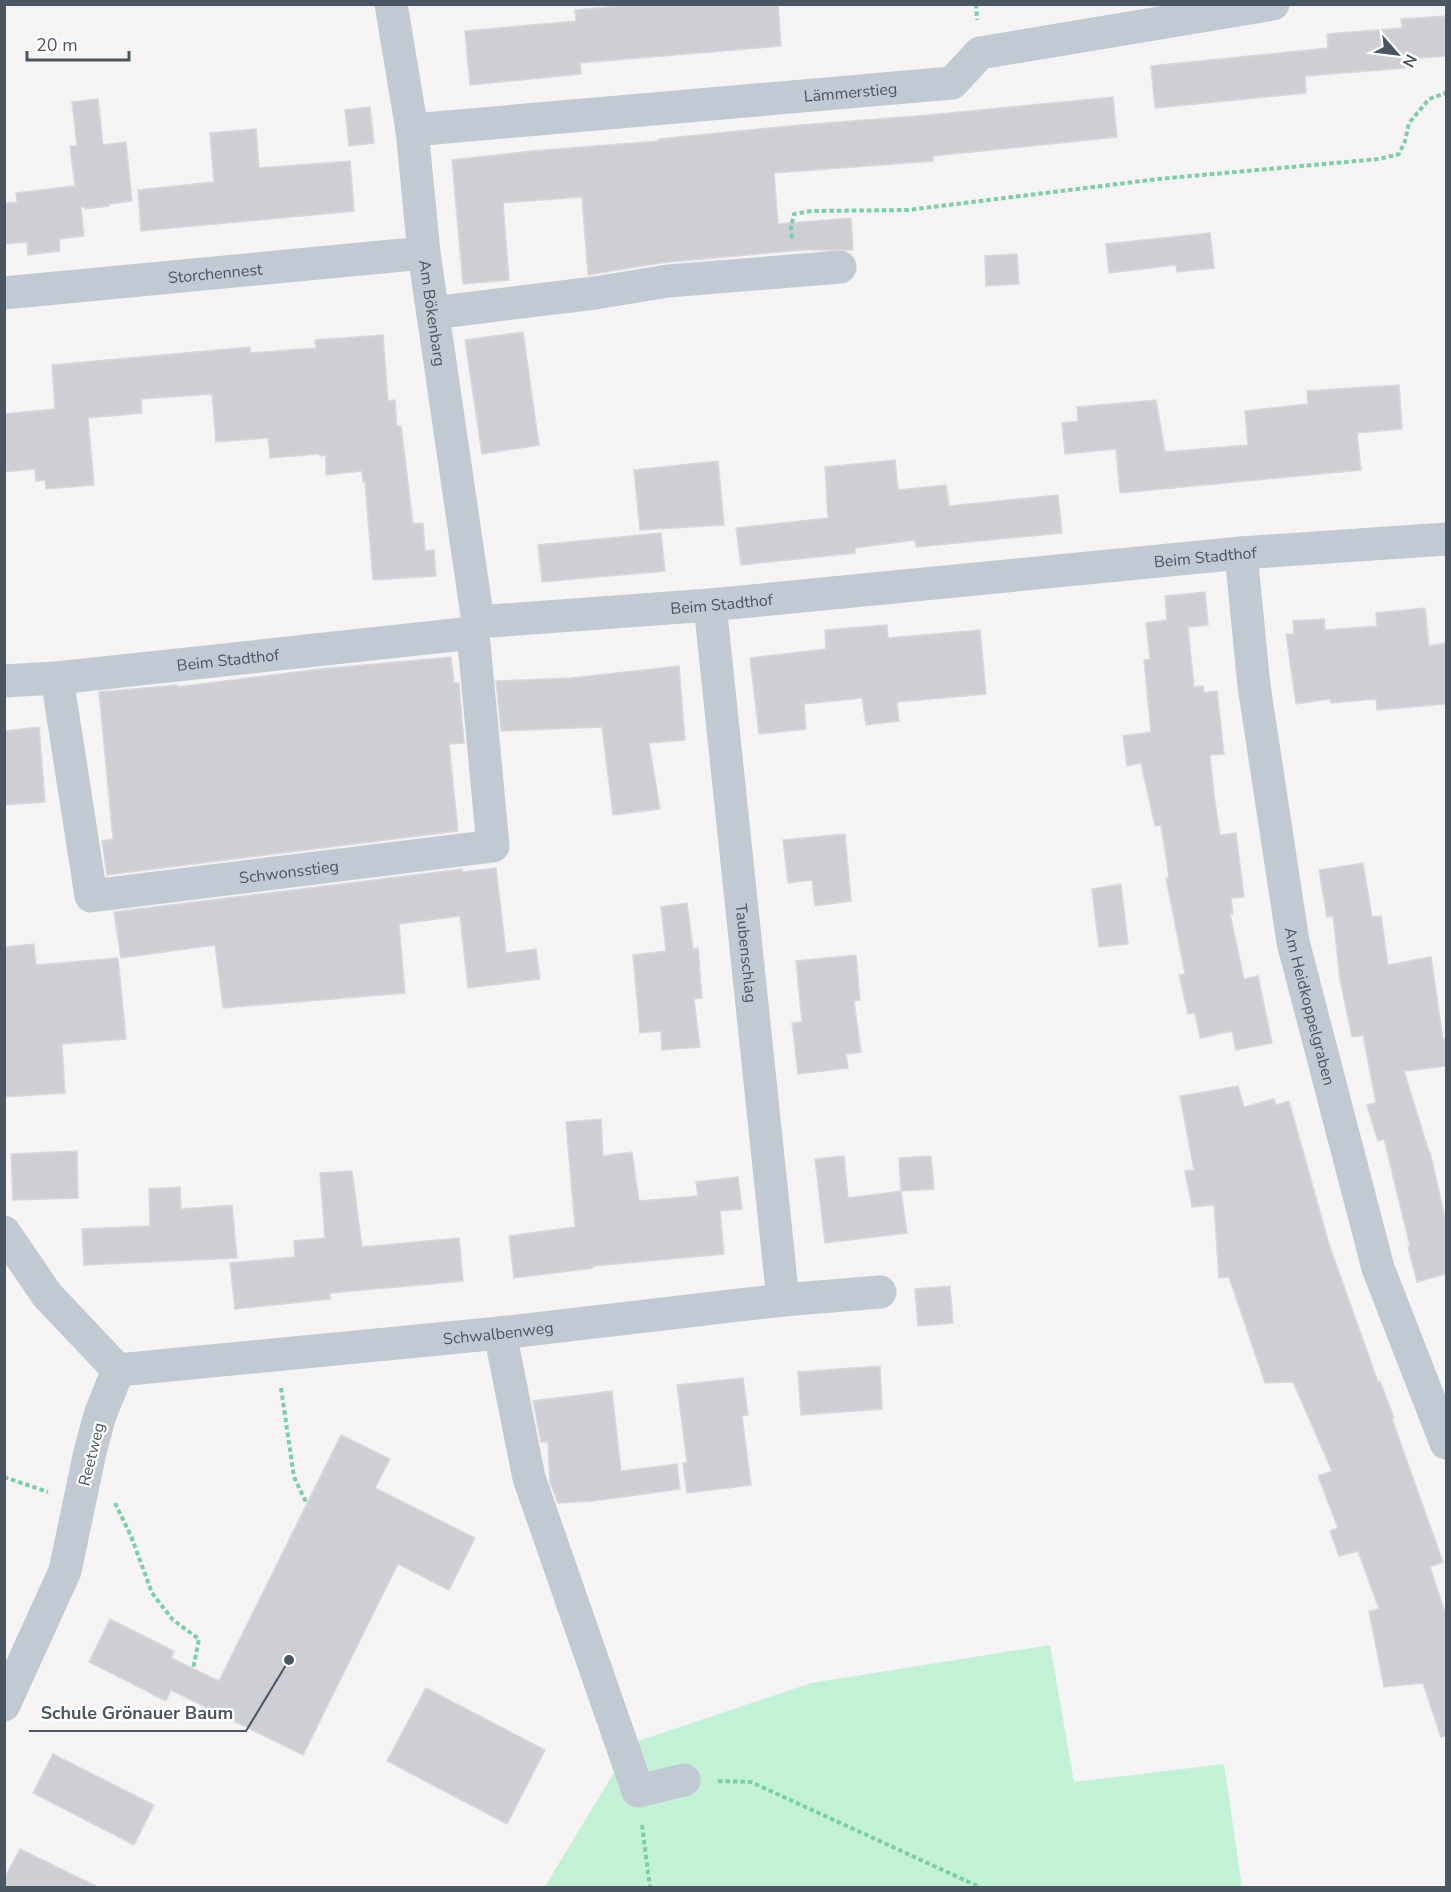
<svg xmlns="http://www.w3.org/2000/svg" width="1451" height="1892" font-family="'Nunito Sans',sans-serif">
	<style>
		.green { fill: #c3f1d5 }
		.building { fill: #cdcfd5; stroke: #d7d9de; stroke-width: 1.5 }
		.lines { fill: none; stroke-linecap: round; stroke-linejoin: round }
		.path { stroke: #7ad0a6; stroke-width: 4; stroke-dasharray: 4.5 3; stroke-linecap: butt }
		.minor { stroke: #c1cad2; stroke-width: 33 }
		.labels { text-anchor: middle; stroke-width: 4.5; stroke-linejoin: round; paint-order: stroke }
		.street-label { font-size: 16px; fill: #4a5661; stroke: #fff }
		.leader { fill: none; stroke: #4a5661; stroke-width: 2 }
		.callout-dot { fill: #4a5661; stroke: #fff; stroke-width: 2 }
		.callout-label { font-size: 18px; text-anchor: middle; font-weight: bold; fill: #4a5661; stroke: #fff; stroke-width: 4.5; stroke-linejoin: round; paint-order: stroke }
	</style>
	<rect width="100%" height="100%" fill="#f5f3f3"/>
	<path class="green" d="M1050,1645L1074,1782L1224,1764L1242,1887L544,1888L632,1743L811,1683Z"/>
	<g class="building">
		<path d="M641,4H778L781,46L580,63L581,74L470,85L465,31L576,21L575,10Z"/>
		<path d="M1446,16V56L1405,59V68L1305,76L1306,93L1155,108L1151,66L1328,48L1327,34L1402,28L1401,19Z"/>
		<path d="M1113,97L1117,137L933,156V161L774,173L778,224L851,218L853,250H802L660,263L588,275L582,197L503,203L509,280L463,284L452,160L532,151L659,141V139L800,125L929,115Z"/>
		<path d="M98,99L103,145L126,142L132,201L109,204V206L85,209V207H81L84,236L59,239L60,251L28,255L27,242L4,244V203L17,202L16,193L75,186L70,146H77L72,102Z"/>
		<path d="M370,107L374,143L349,146L345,110Z"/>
		<path d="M256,129L259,168L350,161L354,211L141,231L138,190L214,182L210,133Z"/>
		<path d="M1210,233L1214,268L1177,272L1176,265L1109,273L1106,244Z"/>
		<path d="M1017,254L1019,284L986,286L985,256Z"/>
		<path d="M523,332L539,445L482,454L465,340Z"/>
		<path d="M383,335L388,401L395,400L397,426H401L413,524L423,523L425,551L434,550L436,576L373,580L365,482H363L362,471L326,475V455L320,456L319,454L270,458L268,438L216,442L212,394L141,399L142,413L88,418L94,485L46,489L45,480L36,481L35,469L4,472V414L55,409L52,365L250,347V353L316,348L315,340Z"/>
		<path d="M1399,385L1402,429L1357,433L1361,470L1120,493L1116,449L1065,454L1062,423L1078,421L1077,407L1156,400L1165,452L1248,445L1245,411L1308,404L1307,391Z"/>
		<path d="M895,460L898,490L946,485L949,506L1058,495L1062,533L916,547L915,540L855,548V553L741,565L736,528L828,518L825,467Z"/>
		<path d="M718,461L724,525L640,530L634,470Z"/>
		<path d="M661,533L665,571L542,582L538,545Z"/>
		<path d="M1205,592L1208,625L1188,627L1194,687L1203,686L1204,693L1217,691L1224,754L1210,755L1214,795L1220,835L1236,833L1244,897L1231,898L1233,914H1230L1244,979L1258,976L1272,1043L1236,1050L1232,1031L1200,1038L1195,1013L1188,1014L1179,975L1185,974L1166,878L1169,877L1161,825L1155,826L1141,763L1127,766L1123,736L1151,732L1144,660L1150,659L1146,623L1167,620L1165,596Z"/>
		<path d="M1425,608L1429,646L1446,643V704L1377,710L1376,699L1331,703L1330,699L1296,704L1286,634H1294L1293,621L1324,619L1325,630L1377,626L1376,613Z"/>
		<path d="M887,625L888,638L980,630L986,694L897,702L899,721L866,725L862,698L804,704L806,729L759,734L750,658L826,649L825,630Z"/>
		<path d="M451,657L454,683H459L464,743L449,744L458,831L107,875L102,841L113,839L99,692L177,685L178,687L320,669Z"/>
		<path d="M679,666L685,740L649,743L660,809L613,815L602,727L501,731L496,681L571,678Z"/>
		<path d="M39,727L45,802L4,805V731Z"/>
		<path d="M845,834L851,901L815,906L812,880L788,883L783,840Z"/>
		<path d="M1363,863L1372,917L1381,916L1388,965L1431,957L1443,1039H1446V1066L1404,1071L1429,1152H1430L1446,1222V1274L1417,1282L1408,1247L1410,1246L1384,1139L1378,1141L1367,1105L1376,1103L1363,1035L1352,1037L1340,979L1333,916L1327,917L1319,870Z"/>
		<path d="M496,868L506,953L536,949L540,979L468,988L460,916L399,924L405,993L223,1008L215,945L121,958L114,912L462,869V872Z"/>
		<path d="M1121,884L1128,944L1099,947L1092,889Z"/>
		<path d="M687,903L693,949L698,948L702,998L694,999L700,1047L662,1050L661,1031L640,1033L633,955L666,951L661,907Z"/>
		<path d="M34,944L36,965L118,958L126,1039L62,1044L65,1093L4,1097V947Z"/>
		<path d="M856,955L860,1000L854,1001L861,1052L846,1054L848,1068L798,1074L792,1023L802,1022L796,961Z"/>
		<path d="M1238,1086L1244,1107L1274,1099L1276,1105L1289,1101L1329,1244L1378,1382L1380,1381L1394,1418L1392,1419L1443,1562L1430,1567L1446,1615V1736L1441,1737L1423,1683L1384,1687L1369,1611L1379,1609L1358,1551L1339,1556L1330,1531L1338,1528L1318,1476L1332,1471L1293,1382L1265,1383L1229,1277L1219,1278L1214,1205L1192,1207L1185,1171L1194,1170L1180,1096Z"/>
		<path d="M601,1119L603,1156L632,1152L639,1201L698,1196L696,1182L738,1177L742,1209L720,1211L724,1254L593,1266V1268L514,1278L509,1236L575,1227L566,1122Z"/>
		<path d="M77,1151L78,1198L13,1200L11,1154Z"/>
		<path d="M844,1156L848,1198L901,1191L907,1233L825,1243L815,1159Z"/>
		<path d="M931,1156L934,1189L901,1191L899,1158Z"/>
		<path d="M352,1171L362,1247L459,1238L463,1281L330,1293V1299L235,1309L230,1263L295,1257L294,1241L325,1238L320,1173Z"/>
		<path d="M180,1187L181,1209L232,1205L237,1258L84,1265L82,1229L150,1226L149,1189Z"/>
		<path d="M950,1286L953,1323L918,1326L915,1289Z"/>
		<path d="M880,1366L882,1409L801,1415L798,1372Z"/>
		<path d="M743,1378L748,1415L742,1416L751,1485L687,1493L683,1463H687L677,1385Z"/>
		<path d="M612,1391L621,1471L677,1464L680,1489L593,1501L558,1503L550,1482L548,1442H541L533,1401Z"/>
		<path d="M341,1435L390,1459L375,1488L475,1538L449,1590L398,1564L303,1755L171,1690L166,1701L89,1662L110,1619L174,1651L171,1658L219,1681Z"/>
		<path d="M426,1688L545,1750L507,1824L387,1761Z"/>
		<path d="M53,1754L154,1805L134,1845L33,1793Z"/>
		<path d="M20,1849L98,1887H4V1879Z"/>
	</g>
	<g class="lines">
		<g class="path">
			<path d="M976,4L977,20"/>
			<path d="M792,238L791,227L794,214L811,211L908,210L1158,179L1379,159L1399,154L1405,141L1409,123L1429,99L1446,93"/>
			<path d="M281,1388L294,1477L307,1504"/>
			<path d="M4,1477L48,1492"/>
			<path d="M115,1503L131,1536L152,1593L173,1620L199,1639L193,1669"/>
			<path d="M718,1781L751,1782L982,1888"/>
			<path d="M642,1825L650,1888"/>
		</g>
		<g class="minor">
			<path id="s1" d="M391,4L412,130L424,253L478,622"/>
			<path id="s2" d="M412,130L952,83L980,53L1273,4"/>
			<path id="s3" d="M4,293L424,253"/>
			<path d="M433,313L595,293L668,281L840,267"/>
			<path id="s4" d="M1241,553L1254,686L1293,942L1378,1268L1446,1443"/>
			<path id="s5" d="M710,605L783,1300"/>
			<path id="s6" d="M57,678L91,896L493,846L473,633L478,622L710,605L1241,553L1446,539"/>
			<path id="s7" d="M4,681L57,678L473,633"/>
			<path d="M4,1232L47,1295L118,1370L100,1415L90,1452L65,1571L4,1705"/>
			<path d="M500,1333L529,1478L638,1791L684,1780"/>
			<path id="s8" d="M118,1370L500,1333L783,1300L880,1292"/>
		</g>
	</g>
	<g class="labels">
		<g class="street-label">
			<text dy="6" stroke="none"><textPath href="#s2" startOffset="440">Lämmerstieg</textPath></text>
			<text dy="6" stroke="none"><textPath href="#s3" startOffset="212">Storchennest</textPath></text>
			<text dy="6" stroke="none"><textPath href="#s1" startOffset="312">Am Bökenbarg</textPath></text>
			<text dy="6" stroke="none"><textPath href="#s6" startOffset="1582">Beim Stadthof</textPath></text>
			<text dy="6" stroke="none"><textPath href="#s6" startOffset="1096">Beim Stadthof</textPath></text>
			<text dy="6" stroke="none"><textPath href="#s7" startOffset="225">Beim Stadthof</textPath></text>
			<text dy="6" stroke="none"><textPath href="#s6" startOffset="420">Schwonsstieg</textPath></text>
			<text dy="6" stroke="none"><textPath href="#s5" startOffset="350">Taubenschlag</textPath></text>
			<text dy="6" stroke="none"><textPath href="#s4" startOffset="459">Am Heidkoppelgraben</textPath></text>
			<text dy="6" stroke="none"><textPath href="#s8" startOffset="382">Schwalbenweg</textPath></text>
			<text transform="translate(91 1454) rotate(-76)" y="6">Reetweg</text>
		</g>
	</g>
	<path class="leader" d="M289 1660L246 1731H29"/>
	<circle class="callout-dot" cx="289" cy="1660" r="6"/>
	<g class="callout-label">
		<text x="137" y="1719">Schule Grönauer Baum</text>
	</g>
	<rect width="1451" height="1892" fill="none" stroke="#4a5661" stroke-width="12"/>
	<g transform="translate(1397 54) rotate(118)" stroke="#ffffff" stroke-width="4.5" paint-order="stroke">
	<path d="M0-4.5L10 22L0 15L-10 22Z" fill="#4a5661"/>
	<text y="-9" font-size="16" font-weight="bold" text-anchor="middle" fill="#4a5661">N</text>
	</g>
	<path d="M27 51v9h102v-9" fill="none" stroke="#4a5661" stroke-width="3"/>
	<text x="36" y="51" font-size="18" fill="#4a5661" stroke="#ffffff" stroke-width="4.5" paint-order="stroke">20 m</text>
</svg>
